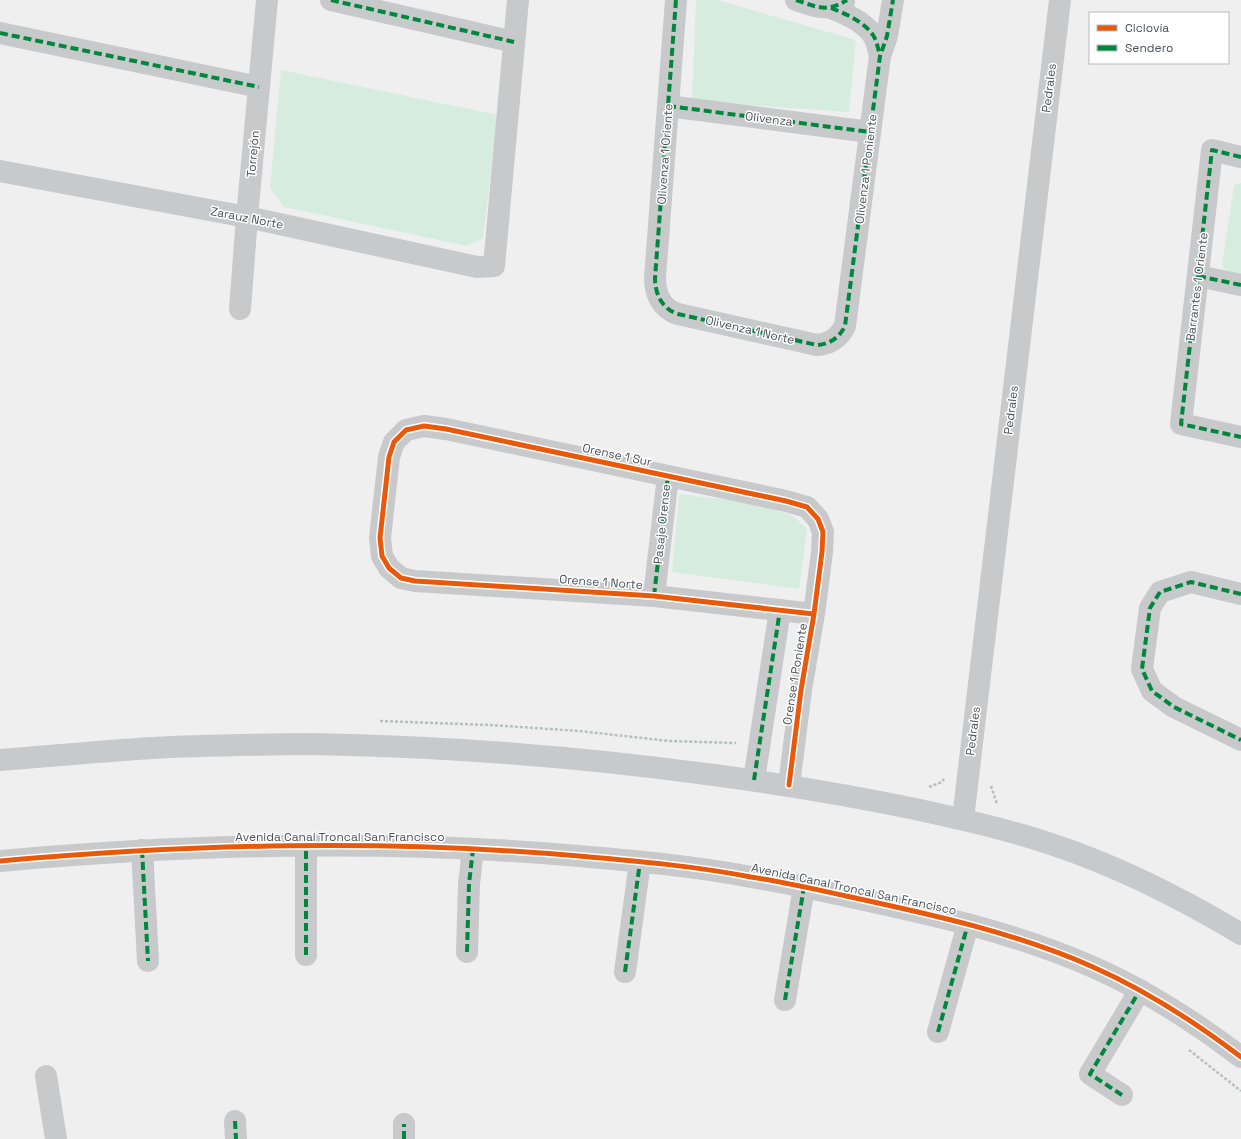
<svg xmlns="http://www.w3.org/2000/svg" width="1241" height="1139" font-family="'Space Grotesk',sans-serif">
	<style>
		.green { fill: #d6ecdf }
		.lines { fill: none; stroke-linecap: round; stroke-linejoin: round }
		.path { stroke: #b7c0be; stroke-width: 2.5; stroke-dasharray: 3 2; stroke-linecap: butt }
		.minor { stroke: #c7c9ca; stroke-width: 22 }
		.quiet { stroke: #00873e; stroke-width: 4; stroke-dasharray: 8 4; stroke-linecap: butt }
		.cycleway-casing { stroke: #fff; stroke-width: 8 }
		.cycleway { stroke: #e8590c; stroke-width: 5 }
		.labels { text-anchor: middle; stroke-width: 3; stroke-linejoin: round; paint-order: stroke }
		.street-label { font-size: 12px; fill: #495159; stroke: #fff }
	</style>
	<rect width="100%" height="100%" fill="#efefef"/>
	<g class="green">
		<path d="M696,0H717L856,40L849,112L692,101Z"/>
		<path d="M281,70L498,115L483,238L467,246L284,207L270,188Z"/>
		<path d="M1241,183V277L1229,275L1222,265L1234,185Z"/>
		<path d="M679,494L729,500L771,509L793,516L807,529L799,589L672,572Z"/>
	</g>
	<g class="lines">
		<g class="path">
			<path d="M380,721L490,725L579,731L669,741L736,743"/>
			<path d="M991,786L997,804"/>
			<path d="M929,787L942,782L944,779"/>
			<path d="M1189,1050L1241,1091"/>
		</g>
		<g class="minor">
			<path d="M331,0L514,42"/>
			<path d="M676,0L655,278C655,294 662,309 678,314L817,345C830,344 839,338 845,326L880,56L887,36L893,0"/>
			<path d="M796,0C815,6 826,12 844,2"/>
			<path d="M831,8C846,14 863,21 873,35C877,41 878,49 880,56"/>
			<path d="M0,33L259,87"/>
			<path d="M668,106L870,132"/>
			<path d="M1241,157L1212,150L1181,424L1241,437"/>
			<path d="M0,171L247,217L477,267L494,266L518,0"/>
			<path d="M1198,276L1241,285"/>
			<path d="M240,309L247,217L267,0"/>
			<path d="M1241,594L1191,582L1160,592L1150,608L1142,669L1152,691L1174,707L1241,740"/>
			<path d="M654,596L668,476"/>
			<path d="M0,760C51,756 102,751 153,748C199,745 247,745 293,744C338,744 383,746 427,748C523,753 619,762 714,775C781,784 848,795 915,809C961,819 1006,829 1051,844C1118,866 1181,898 1241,934"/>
			<path d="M754,780L780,610"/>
			<path d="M789,785L801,690L814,614L822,552L823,532L818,519L807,507L786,501L446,429L424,426L406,430L394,442L389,457L380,538L382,556L389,568L401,578L415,581L654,596L814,614"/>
			<path d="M963,819L1060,0"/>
			<path d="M142,850L148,961"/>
			<path d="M0,861C194,844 384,839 579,856C636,861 694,866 751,877C783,882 814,889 846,896C929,914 1014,932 1093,967C1145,990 1195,1022 1241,1057"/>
			<path d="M467,952L469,884L473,849"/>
			<path d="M306,955V845"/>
			<path d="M625,972L640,862"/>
			<path d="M785,1000L804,887"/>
			<path d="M938,1032L968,924"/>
			<path d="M46,1076L56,1139"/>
			<path d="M1122,1095L1090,1074L1140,990"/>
			<path d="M235,1121L236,1139"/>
			<path d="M404,1139V1124"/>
		</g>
		<g class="quiet">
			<path d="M331,0L514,42"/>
			<path d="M676,0L655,278C655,294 662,309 678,314L817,345C830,344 839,338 845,326L880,56L887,36L893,0"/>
			<path d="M796,0C818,7 826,13 847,0"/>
			<path d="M831,8C846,14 863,21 873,35C877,41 878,49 880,56"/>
			<path d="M0,33L259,87"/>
			<path d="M668,106L870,132"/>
			<path d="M1241,157L1212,150L1181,424L1241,437"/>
			<path d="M1198,276L1241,285"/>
			<path d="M1241,594L1191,582L1160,592L1150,608L1142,669L1152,691L1174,707L1241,740"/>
			<path d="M654,596L668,476"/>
			<path d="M754,780L780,610"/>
			<path d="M142,850L148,961"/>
			<path d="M467,952L469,884L473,849"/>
			<path d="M306,955V845"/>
			<path d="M625,972L640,862"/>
			<path d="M785,1000L804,887"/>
			<path d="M938,1032L968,924"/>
			<path d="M1122,1095L1090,1074L1140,990"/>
			<path d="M235,1121L236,1139"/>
			<path d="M404,1139V1124"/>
		</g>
		<g class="cycleway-casing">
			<g id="cycleway">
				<path d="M789,785L801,690L814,614L822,552L823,532L818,519L807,507L786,501L446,429L424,426L406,430L394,442L389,457L380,538L382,556L389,568L401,578L415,581L654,596L814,614"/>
				<path d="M0,861C194,844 384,839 579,856C636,861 694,866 751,877C783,882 814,889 846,896C929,914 1014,932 1093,967C1145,990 1195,1022 1241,1057"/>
			</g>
		</g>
		<use href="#cycleway" class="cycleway"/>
	</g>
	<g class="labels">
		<g class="street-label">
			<text transform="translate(1049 88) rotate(-83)" y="4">Pedrales</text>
			<text transform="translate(769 119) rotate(7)" y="4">Olivenza</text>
			<text transform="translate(253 154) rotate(-85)" y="4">Torrejón</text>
			<text transform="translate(665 154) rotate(-86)" y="4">Olivenza 1 Oriente</text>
			<text transform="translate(866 169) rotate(-83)" y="4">Olivenza 1 Poniente</text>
			<text transform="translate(247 218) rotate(11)" y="4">Zarauz Norte</text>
			<text transform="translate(1197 287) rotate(-83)" y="4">Barrantes 1 Oriente</text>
			<text transform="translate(750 330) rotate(13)" y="4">Olivenza 1 Norte</text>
			<text transform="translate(1011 410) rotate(-83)" y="4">Pedrales</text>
			<text transform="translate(617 455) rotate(12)" y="4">Orense 1 Sur</text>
			<text transform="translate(662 524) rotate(-84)" y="4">Pasaje Orense</text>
			<text transform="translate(601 582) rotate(4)" y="4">Orense 1 Norte</text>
			<text transform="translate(795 674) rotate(-81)" y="4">Orense 1 Poniente</text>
			<text transform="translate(973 731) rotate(-83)" y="4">Pedrales</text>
			<text x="340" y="841">Avenida Canal Troncal San Francisco</text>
			<text transform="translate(854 889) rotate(12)" y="4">Avenida Canal Troncal San Francisco</text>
		</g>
	</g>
	<rect x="1089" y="12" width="140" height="52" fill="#ffffff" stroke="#b6b9bd"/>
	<rect x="1097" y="25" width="20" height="6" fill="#e8590c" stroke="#b6b9bd"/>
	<text x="1125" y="32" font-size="12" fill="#495159">Ciclovía</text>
	<rect x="1097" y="45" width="20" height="6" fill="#00873e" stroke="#b6b9bd"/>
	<text x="1125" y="52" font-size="12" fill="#495159">Sendero</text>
</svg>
